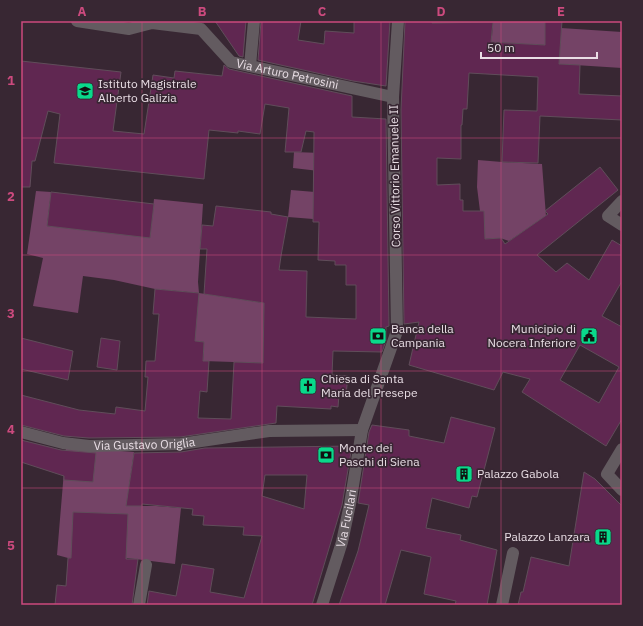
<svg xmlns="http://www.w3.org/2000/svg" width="643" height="626" font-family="'IBM Plex Sans',sans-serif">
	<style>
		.green { fill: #744366 }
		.building { fill: #602751; stroke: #604d5a; fill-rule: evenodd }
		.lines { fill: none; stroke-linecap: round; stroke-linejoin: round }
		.street { stroke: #635b60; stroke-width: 12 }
		.grid { fill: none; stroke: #cc4a7e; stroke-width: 1; stroke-opacity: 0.55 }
		.labels { text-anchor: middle; stroke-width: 3.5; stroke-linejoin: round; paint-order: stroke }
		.street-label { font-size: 12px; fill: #e9dee5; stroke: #382733 }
		.poi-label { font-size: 12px; fill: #e9dee5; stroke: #382733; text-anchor: start }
		.neatline { fill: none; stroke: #cc4a7e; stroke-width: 1.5 }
		.grid-label { font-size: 13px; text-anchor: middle; font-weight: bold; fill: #cc4a7e }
	</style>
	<rect width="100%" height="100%" fill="#382733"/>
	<g class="green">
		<path d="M432,21H545V45L481,42V35L492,36L493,22L432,23Z"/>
		<path d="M561,28L622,32V68L559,64Z"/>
		<path d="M294,152L321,153L319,171L293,168Z"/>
		<path d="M478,160L502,162L542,164L546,216L509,241L500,238L484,239V211H480L477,187Z"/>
		<path d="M291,190L315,192L313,219L288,217Z"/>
		<path d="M36,191L51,192L47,226L150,237L154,199L203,204L198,282L199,293L264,303L263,363L203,361L204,342L192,341L199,293L155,289L114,280L83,276L78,313L33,306L43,258L27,254Z"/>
		<path d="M66,447L134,452L128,493L130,506H156L181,508L175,564L127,558L126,559L68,558L57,555Z"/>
	</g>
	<g class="building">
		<path d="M215,21H246L243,57L239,56Z"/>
		<path d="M261,21H301L298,40L324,44L325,31L354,33V21H390L386,86L353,81L258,60Z"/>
		<path d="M405,21H432V23L493,22L491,42L545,45V21H562L559,64L580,65L579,94L622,96V120L540,116L538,163L502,162L504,110L537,111L538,77L469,73L467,109H463L462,125H461V159L437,158V185L460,184V200H463V211H484L485,239L501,238L505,244L548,214L545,211L600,167L618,190L537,255L556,272L567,263L589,280L612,240L622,246V281L602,316L622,327V419L606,446L522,392L530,379L503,372L494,390L409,365L419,322L404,324L401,110ZM580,345L619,367L599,403L560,380Z"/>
		<path d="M21,61L121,72L113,131L144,134L153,75L174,78L175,71L222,76L224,65L229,69L352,96V117L386,119L389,326L386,327V341L382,352L333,351L332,375L348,376L346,395H339L338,407L331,406V409L277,406L276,423L180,437L89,438L64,436L21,425V395L79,410L115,414L116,407L145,411L148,377H145L146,361H155L159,314H153L155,289L199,293L195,341L204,342L203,361H209L207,392L200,391L198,418L231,419L234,362L263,363L264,303L204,294L207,249H200L202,225L213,226L216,206L271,212V214L288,217L281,256L279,270L307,271L306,317L356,319V285H346V265H335V261L318,260L319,222H313L314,132L306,131L301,152H285L289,108L265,104L260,134L238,131V133L209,130L204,179L54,163L60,114L48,111L35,161H32L30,187H21Z"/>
		<path d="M51,192L154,204L150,238L47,226Z"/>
		<path d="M21,338L73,351L68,380L21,369Z"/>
		<path d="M101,338L120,341L117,370L97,367Z"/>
		<path d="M451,417L495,428L477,497L472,496L469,508L432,498L426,528L461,535L460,540L497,550L487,605H455L456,601L424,594L431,557L401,550L385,605H339L358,551L369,505L358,503L369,432L372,425L409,430V436L444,443Z"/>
		<path d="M21,440L61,450L96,453L93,482L64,480V476L21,462Z"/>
		<path d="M352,446L342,505L312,605H147L149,591L176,596L182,564L214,569L210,592L244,598L262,536L243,535L244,527L203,525L204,516L192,515L193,509L142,504V506H126L134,453L181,452L205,448ZM265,475H307L304,509L262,496Z"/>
		<path d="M584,472L595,479L622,506V605H518L521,592H523L531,557L569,566Z"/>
		<path d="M73,512L128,514L126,559H138L132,605H55L57,585L66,586L68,558H71Z"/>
	</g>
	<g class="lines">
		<g class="street">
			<path id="s1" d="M77,21L129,29L152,23L201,29L231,62L393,97"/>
			<path d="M250,66L254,21"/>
			<path d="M622,201L608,216L622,225"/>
			<path id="s2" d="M21,432L63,443L89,446L181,444L269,431L362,430"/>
			<path d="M622,449L607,474L622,490"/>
			<path d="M139,605L146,565"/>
			<path id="s3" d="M322,605L342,542L350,504L362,430L397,331L393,97L398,21"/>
			<path d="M502,605L513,553"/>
		</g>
	</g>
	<path class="grid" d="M142,21V605M262,21V605M381,21V605M501,21V605M21,138H622M21,255H622M21,371H622M21,488H622"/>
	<defs>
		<g id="school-square" transform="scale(0.9)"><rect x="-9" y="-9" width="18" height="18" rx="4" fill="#09d98b" stroke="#382733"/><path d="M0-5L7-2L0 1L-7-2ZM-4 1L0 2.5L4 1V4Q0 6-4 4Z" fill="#111"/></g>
		<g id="bank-square" transform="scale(0.9)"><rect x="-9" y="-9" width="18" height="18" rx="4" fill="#09d98b" stroke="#382733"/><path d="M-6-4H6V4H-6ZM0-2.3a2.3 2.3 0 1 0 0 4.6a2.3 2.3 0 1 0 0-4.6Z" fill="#111"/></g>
		<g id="civic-square" transform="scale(0.9)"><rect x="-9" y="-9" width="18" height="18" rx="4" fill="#09d98b" stroke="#382733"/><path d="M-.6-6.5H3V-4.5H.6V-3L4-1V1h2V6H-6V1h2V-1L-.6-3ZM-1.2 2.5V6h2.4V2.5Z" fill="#111"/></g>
		<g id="church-square" transform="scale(0.9)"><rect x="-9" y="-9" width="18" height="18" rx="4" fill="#09d98b" stroke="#382733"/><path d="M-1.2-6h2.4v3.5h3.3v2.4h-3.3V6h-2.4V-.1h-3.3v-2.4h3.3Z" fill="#111"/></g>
		<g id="building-square" transform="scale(0.9)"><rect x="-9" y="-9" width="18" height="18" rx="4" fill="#09d98b" stroke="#382733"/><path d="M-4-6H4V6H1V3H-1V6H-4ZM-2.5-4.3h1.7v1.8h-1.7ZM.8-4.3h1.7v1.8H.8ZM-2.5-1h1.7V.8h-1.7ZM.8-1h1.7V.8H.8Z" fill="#111"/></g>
	</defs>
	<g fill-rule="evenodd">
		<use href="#school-square" x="85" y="91"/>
		<use href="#bank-square" x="378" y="336"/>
		<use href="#civic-square" x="589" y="336"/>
		<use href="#church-square" x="308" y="386"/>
		<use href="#bank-square" x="326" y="455"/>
		<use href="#building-square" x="464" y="474"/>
		<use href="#building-square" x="603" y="537"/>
	</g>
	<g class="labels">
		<g class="street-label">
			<text dy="4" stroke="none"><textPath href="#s1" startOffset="228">Via Arturo Petrosini</textPath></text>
			<text transform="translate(395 176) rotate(-91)" y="4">Corso Vittorio Emanuele II</text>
			<text dy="4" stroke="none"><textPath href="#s2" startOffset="125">Via Gustavo Origlia</textPath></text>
			<text dy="4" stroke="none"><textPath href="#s3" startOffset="90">Via Fucilari</textPath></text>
		</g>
		<g class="poi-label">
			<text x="98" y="88">Istituto Magistrale<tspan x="98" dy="14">Alberto Galizia</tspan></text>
			<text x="391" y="333">Banca della<tspan x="391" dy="14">Campania</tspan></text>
			<text x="576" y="333" text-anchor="end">Municipio di<tspan x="576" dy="14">Nocera Inferiore</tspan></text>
			<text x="321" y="383">Chiesa di Santa<tspan x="321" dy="14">Maria del Presepe</tspan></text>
			<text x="339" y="452">Monte dei<tspan x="339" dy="14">Paschi di Siena</tspan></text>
			<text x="477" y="478">Palazzo Gabola</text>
			<text x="590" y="541" text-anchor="end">Palazzo Lanzara</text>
		</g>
	</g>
	<rect width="643" height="626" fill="none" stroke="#382733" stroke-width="44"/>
	<path d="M481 52v6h116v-6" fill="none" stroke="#e9dee5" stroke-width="2"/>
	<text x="487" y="52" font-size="12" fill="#e9dee5" stroke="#382733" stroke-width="3" paint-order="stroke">50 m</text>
	<rect x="22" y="22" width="599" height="582" class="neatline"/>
	<g class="grid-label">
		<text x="82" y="16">A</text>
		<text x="202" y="16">B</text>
		<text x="322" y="16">C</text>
		<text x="441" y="16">D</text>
		<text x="561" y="16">E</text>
		<text x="11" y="85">1</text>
		<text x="11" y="201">2</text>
		<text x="11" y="318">3</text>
		<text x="11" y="434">4</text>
		<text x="11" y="550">5</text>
	</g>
</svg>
